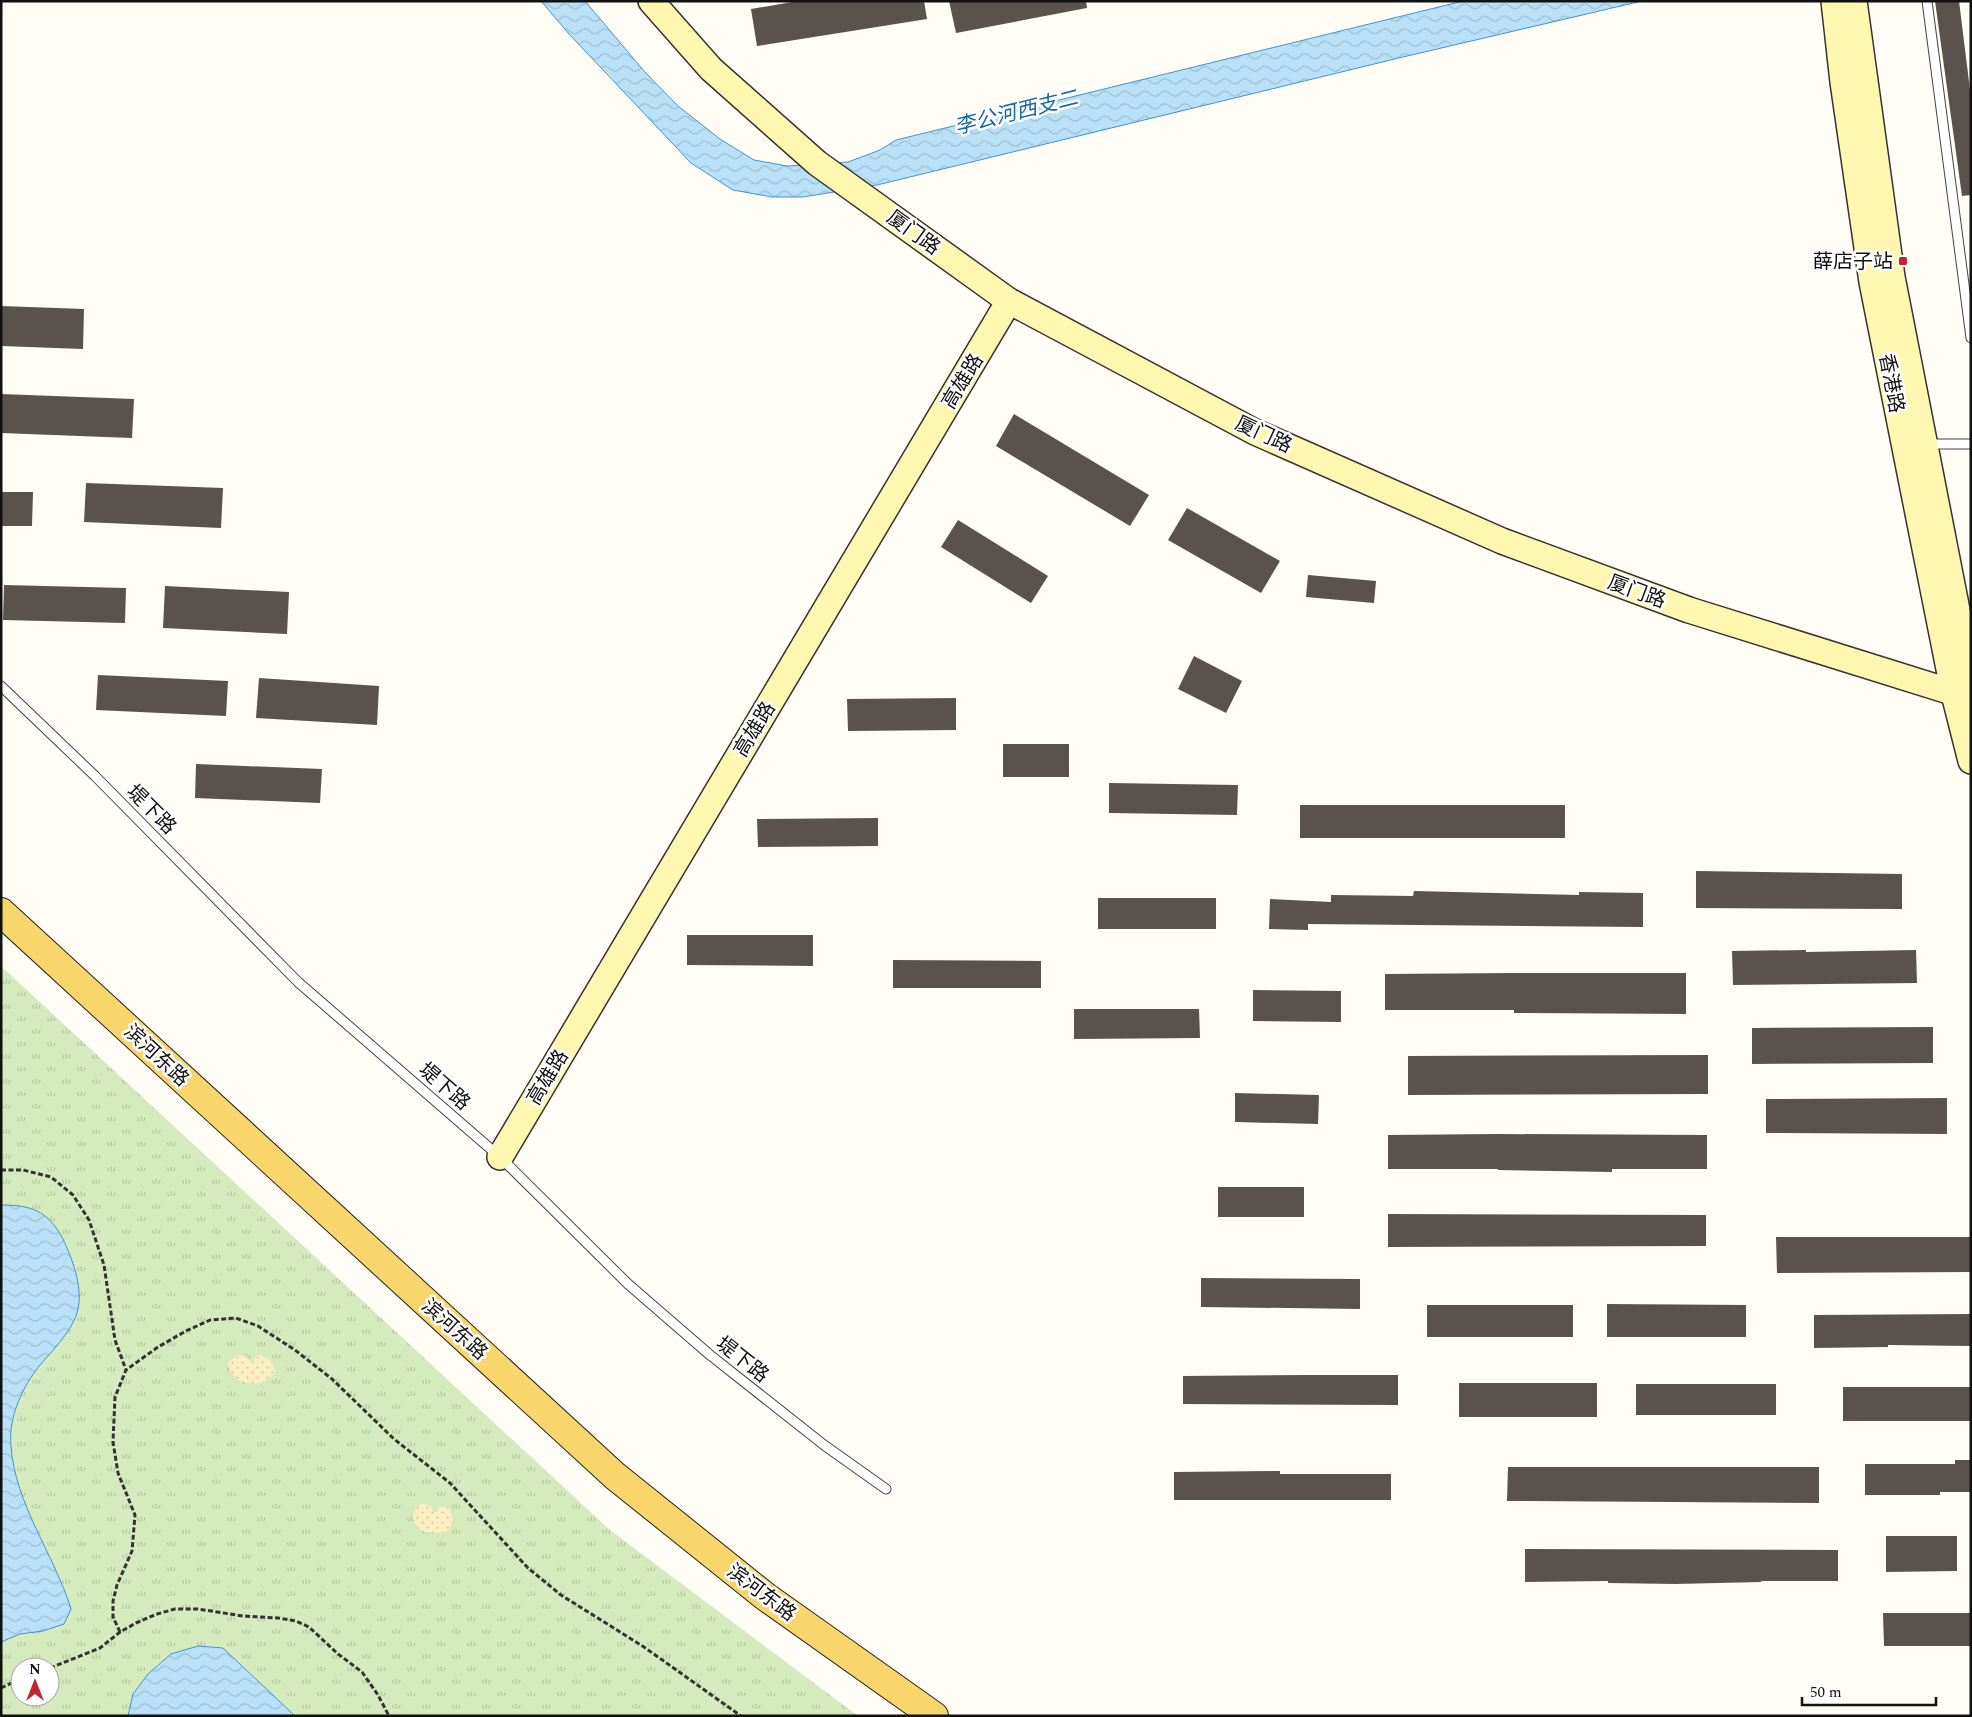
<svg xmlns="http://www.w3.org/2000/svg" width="1972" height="1717" font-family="Spectral,'Noto Sans SC',serif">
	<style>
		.grass { fill: url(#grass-tufts); fill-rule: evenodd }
		.sand { fill: url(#sand-dots) }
		.water { fill: url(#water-waves); stroke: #3f96cf }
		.building { fill: #5a524d }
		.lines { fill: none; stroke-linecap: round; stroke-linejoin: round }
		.lane-casing { stroke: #444; stroke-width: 11 }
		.secondary-casing { stroke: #333; stroke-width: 28 }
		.primary-casing { stroke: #222; stroke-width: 30 }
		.path { stroke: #333; stroke-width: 3; stroke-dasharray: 5 2.5; stroke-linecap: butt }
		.lane { stroke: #fff; stroke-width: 9 }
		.secondary { stroke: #fff6b0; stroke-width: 25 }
		.primary { stroke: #f9d66b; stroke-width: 28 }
		.poi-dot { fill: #c4262e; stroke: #fff; stroke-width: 2 }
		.labels { text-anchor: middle; stroke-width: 5; stroke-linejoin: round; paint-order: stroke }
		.street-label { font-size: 20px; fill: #111; stroke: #fff }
		.poi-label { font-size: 20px; fill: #111; stroke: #fff; text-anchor: end }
		.water-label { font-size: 21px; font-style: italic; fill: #1768a6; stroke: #fff }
	</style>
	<defs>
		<pattern id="grass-tufts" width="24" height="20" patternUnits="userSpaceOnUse" patternTransform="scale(1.25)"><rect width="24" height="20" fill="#d5ebbd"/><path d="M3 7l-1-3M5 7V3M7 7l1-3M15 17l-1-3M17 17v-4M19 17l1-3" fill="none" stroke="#b6c8a1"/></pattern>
		<pattern id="sand-dots" width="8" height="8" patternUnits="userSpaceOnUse" patternTransform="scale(1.25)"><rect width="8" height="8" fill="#fbeec1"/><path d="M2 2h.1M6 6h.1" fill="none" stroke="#d6cba5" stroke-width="1.8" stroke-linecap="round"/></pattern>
		<pattern id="water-waves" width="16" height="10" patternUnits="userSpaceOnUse" patternTransform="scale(1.25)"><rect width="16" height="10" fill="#b9e0f7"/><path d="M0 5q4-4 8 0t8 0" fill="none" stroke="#9ebfd3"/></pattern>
	</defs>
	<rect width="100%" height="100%" fill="#fffdf5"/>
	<path class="grass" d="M1,966L610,1530L858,1716H1ZM20,1667H50V1697H20Z"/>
	<g class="sand">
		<path d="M238,1355L246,1356L252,1363L257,1355C268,1356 274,1362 275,1373C262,1390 230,1387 228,1362Z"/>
		<path d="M423,1503L431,1506L433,1512H437L439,1507H448C454,1517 455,1522 447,1532C440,1532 432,1534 425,1532C411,1527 409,1509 423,1503Z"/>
	</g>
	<g class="water">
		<path d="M541,1H585L644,71L678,106L720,139L754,160L787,166L848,162L880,150L896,140L1463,1H1642L1403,57L877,185L803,197H772L733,190L691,163L569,34Z"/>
		<path d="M1,1205C32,1205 48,1211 63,1239C72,1258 83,1287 78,1309C74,1329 53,1350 40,1365C23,1386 8,1417 11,1446C15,1504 54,1554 71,1609L64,1624L43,1631L20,1634L1,1642Z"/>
		<path d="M198,1646L223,1648L295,1716H128L133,1694L148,1674L171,1654Z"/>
	</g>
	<g class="building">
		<path d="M798,1H924L927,19L757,46L751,9Z"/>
		<path d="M949,1H1086L1087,8L956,33Z"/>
		<path d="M1935,1H1959L1971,98V195L1962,196Z"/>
		<path d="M1,306L84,309L83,349L1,346Z"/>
		<path d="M1,394L134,399L132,438L1,433Z"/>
		<path d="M1014,414L1149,495L1130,526L996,446Z"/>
		<path d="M86,483L223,488L221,528L84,522Z"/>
		<path d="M1,492H33L32,526H1Z"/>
		<path d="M1187,508L1280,561L1261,593L1168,540Z"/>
		<path d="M958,520L1048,576L1031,603L941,547Z"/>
		<path d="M1308,575L1376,581L1374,603L1306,597Z"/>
		<path d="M4,585L126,588L125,623L3,620Z"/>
		<path d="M165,586L289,592L287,634L163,628Z"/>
		<path d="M1194,656L1242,681L1226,713L1178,689Z"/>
		<path d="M98,675L228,681L226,716L96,710Z"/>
		<path d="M259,678L379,686L377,725L256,718Z"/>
		<path d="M956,698V730L848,731L847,699Z"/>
		<rect x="1003" y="744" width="66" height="33"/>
		<path d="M196,764L322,769L320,803L195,798Z"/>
		<path d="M1109,783L1238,785L1237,815L1109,813Z"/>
		<rect x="1300" y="805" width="265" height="33"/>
		<path d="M878,818V846L758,847L757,819Z"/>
		<path d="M1696,871L1902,874V909L1696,908Z"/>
		<path d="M1414,891L1579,895V892L1643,893V927L1308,924V930L1269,929L1270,899L1331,902V895L1413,896Z"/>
		<rect x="1098" y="898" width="118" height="31"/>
		<path d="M687,935H813V966L687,965Z"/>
		<path d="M1806,950V952L1916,950L1917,983L1733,985L1732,951Z"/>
		<path d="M893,960L1041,961V988H893Z"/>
		<path d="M1514,973H1686V1014L1514,1013V1010H1385V974Z"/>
		<path d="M1253,990L1341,991V1022L1253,1021Z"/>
		<path d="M1074,1009H1199L1200,1038L1074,1039Z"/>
		<path d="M1933,1027V1063L1752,1064V1028Z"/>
		<path d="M1708,1055V1094L1408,1095V1056Z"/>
		<path d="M1235,1093L1319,1095L1318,1124L1235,1122Z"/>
		<path d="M1947,1098V1134L1766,1133V1099Z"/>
		<path d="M1498,1134L1707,1135V1169H1612V1172L1498,1170V1169H1388V1135Z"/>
		<rect x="1218" y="1187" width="86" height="30"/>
		<path d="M1388,1214L1706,1215V1246L1388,1247Z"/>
		<path d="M1776,1237H1971V1272L1777,1273Z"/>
		<path d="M1201,1278L1360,1279V1309L1201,1307Z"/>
		<path d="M1607,1304L1746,1305V1337H1607Z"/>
		<rect x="1427" y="1305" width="146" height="32"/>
		<path d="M1971,1314V1346L1888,1345V1347L1814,1348V1315Z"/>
		<path d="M1306,1375H1398V1405L1183,1404V1376Z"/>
		<rect x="1459" y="1383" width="138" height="34"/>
		<rect x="1636" y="1384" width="140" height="31"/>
		<rect x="1843" y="1387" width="128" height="34"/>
		<path d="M1955,1460H1971V1492H1940V1495H1865V1464H1955Z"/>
		<path d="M1508,1467H1819V1503L1507,1501Z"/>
		<path d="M1280,1471V1474H1391V1500H1174V1472Z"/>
		<path d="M1886,1536H1957V1571L1886,1572Z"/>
		<path d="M1525,1549L1838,1550V1581H1761V1582L1675,1584L1608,1583V1581L1525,1582Z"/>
		<path d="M1883,1613H1971V1646H1884Z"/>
	</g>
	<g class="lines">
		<g class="lane-casing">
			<g id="lane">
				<path d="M1927,1L1971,338"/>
				<path d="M1927,444H1971"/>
				<path d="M1,686L95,776L298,982L500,1157L628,1284L710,1355L824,1445L886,1489"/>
			</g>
		</g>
		<g class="secondary-casing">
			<g id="secondary">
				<path d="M651,1L711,69L817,163L1009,301L1255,432L1502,541L1689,610L1971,698"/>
				<path d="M1834,1L1843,82L1872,282L1954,694L1971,761"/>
				<path d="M1854,1L1892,277L1971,682"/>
				<path d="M500,1157L1009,301"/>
			</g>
		</g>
		<g class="primary-casing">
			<path id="primary" d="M1,912L615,1476L766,1597L934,1716"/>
		</g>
		<g class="path">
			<path d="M1,1170H23L51,1177L73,1195L89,1220L104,1265L115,1340L126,1370"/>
			<path d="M120,1632L113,1617V1601L117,1585L132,1551L135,1515L118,1473L113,1442L115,1397L126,1370L158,1347L186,1331L210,1320L236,1318L258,1326L295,1350L332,1379L394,1439L450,1483L528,1568L561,1595L644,1647L741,1716"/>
			<path d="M50,1668L100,1648L120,1632L136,1623L157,1614L175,1609H198L243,1616L278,1618L296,1621L309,1627L338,1654L362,1672L378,1695L389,1716"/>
			<path d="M1,1688L20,1679"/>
		</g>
		<use href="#lane" class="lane"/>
		<use href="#secondary" class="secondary"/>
		<use href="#primary" class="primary"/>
	</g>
	<rect class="poi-dot" x="1898" y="256" width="10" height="10" rx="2.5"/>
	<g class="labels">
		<g class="street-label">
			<text transform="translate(914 232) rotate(36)" y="7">厦门路</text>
			<text transform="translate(962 381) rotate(-59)" y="7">高雄路</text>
			<text transform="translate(1892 383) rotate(79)" y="7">香港路</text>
			<text transform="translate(1264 434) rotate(25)" y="7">厦门路</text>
			<text transform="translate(1637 591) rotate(20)" y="7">厦门路</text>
			<text transform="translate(754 729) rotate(-59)" y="7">高雄路</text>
			<text transform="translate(152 809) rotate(45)" y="7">堤下路</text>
			<text transform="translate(157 1055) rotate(43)" y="7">滨河东路</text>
			<text transform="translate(547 1077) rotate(-59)" y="7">高雄路</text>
			<text transform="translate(445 1086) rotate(41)" y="7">堤下路</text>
			<text transform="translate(455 1329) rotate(42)" y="7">滨河东路</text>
			<text transform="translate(743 1359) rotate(38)" y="7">堤下路</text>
			<text transform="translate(762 1592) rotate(37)" y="7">滨河东路</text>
		</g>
		<g class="poi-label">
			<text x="1893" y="268">薛店子站</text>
		</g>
		<g class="water-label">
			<text transform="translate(1016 112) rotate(-14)" y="7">李公河西支二</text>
		</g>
	</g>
	<rect width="1972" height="1717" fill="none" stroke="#111111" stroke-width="5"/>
	<g transform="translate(35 1682)"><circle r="24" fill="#ffffff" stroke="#a0a0a0"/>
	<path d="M0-4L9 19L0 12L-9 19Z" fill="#c4262e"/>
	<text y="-8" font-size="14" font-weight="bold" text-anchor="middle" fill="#111111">N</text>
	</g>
	<path d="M1802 1697v8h134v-8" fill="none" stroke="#111111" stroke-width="2.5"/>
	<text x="1810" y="1697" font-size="15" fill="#111111" stroke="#ffffff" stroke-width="4" paint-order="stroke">50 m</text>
</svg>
